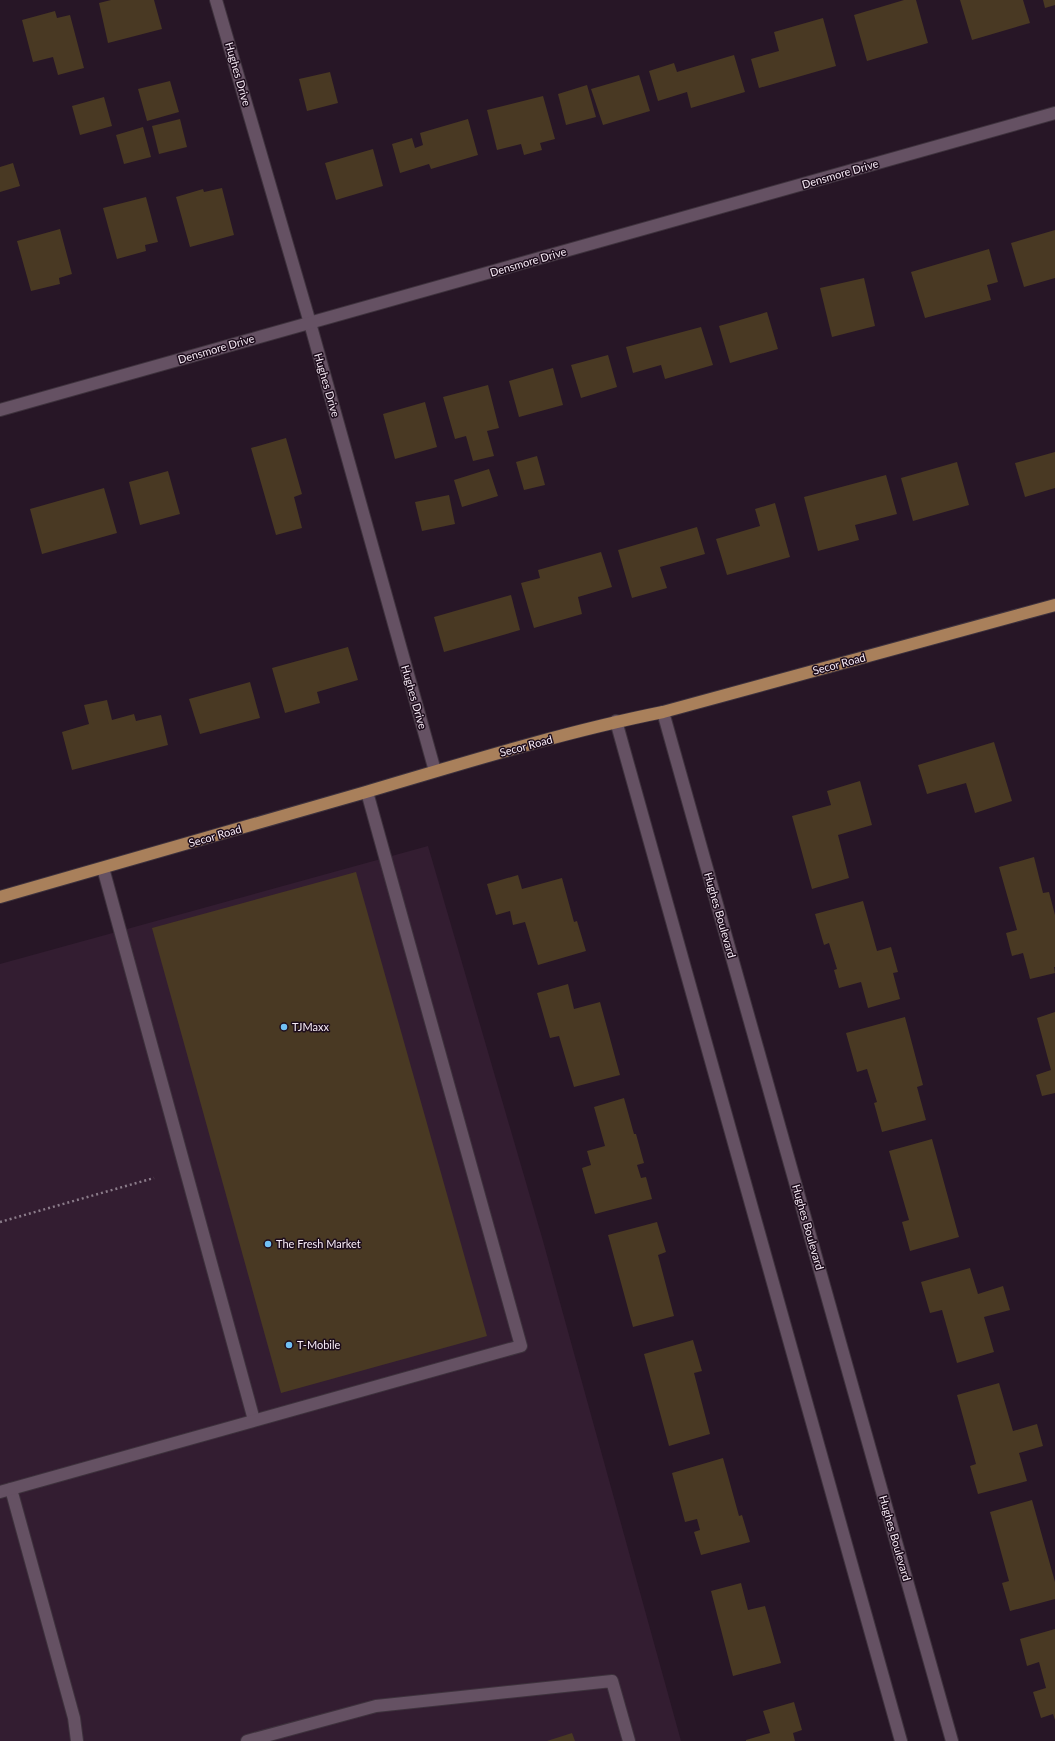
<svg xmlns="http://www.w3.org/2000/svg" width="1055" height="1741" font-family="Lato,sans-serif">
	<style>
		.built { fill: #331d31 }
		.building { fill: #493923 }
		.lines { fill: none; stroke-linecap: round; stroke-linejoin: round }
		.minor-casing { stroke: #3e323d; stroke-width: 14 }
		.major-casing { stroke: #3e323d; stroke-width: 14 }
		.path { stroke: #8b7c8a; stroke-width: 2.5; stroke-dasharray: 2 3; stroke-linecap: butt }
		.minor { stroke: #655163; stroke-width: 12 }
		.major { stroke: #a9805b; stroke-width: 12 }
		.poi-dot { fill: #71c1f5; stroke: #1d0d1c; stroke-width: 1.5 }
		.labels { text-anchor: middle; stroke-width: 3; stroke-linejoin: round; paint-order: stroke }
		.street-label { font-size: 11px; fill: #f8ecf7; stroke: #1d0d1c }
		.poi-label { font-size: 11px; fill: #f8ecf7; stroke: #1d0d1c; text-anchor: start }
	</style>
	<rect width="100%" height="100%" fill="#271626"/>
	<path class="built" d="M428,846L543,1241L681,1741H0V964Z"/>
	<g class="building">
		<path d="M111,0H154L162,29L108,43L99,3Z"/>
		<path d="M904,0H916L928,43L867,61L854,15Z"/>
		<path d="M960,0H1023L1030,23L972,40Z"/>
		<path d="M1043,0H1055V5L1045,8Z"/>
		<path d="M55,11L57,18L70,15L84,68L58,75L53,57L33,62L22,20Z"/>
		<path d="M823,18L836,66L759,88L751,59L779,51L774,32Z"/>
		<path d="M734,55L745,92L691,108L687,92L658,101L649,71L674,63L677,72Z"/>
		<path d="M330,72L338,103L307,111L299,79Z"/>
		<path d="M639,75L650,111L603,125L591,89Z"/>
		<path d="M170,81L179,112L147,121L138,89Z"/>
		<path d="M587,85L596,117L566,125L558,94Z"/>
		<path d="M543,96L555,139L540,143L542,150L524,155L521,144L497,150L487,110Z"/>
		<path d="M104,97L112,126L80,135L72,106Z"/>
		<path d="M180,119L187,147L159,154L152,126Z"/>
		<path d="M468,119L478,155L431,169L429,164L400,173L392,144L412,138L415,148L423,145L420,133Z"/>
		<path d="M143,127L151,157L124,164L116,135Z"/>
		<path d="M373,149L383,186L336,200L325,163Z"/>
		<path d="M13,163L20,186L0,192V167Z"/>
		<path d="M222,188L234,235L190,247L176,197L203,189L204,192Z"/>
		<path d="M146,197L158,242L145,245L146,251L117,259L103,208Z"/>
		<path d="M60,229L72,274L59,278L60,284L31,291L17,241Z"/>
		<path d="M1055,230V278L1024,287L1011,243Z"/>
		<path d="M989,249L998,282L987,285L991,300L925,318L911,272Z"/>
		<path d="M864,278L875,326L832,337L820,288Z"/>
		<path d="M767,312L778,349L730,363L719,326Z"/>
		<path d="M701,327L713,365L665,379L661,365L633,373L626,347Z"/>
		<path d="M608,355L617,387L581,398L571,365Z"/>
		<path d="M553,368L563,405L519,417L509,381Z"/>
		<path d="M488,385L499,428L487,431L494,456L473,461L466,436L455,439L443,397Z"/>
		<path d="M425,402L437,447L395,459L383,414Z"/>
		<path d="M286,438L302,494L294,497L302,528L276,535L251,448Z"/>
		<path d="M1055,452V488L1025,497L1015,463Z"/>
		<path d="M537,456L545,485L524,490L516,462Z"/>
		<path d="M957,462L969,505L913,521L901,478Z"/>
		<path d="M489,469L498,496L462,507L454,480Z"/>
		<path d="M168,471L180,514L140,525L129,482Z"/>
		<path d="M886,475L897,514L855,525L859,540L818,551L804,497Z"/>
		<path d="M104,488L117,533L42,554L30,509Z"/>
		<path d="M449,495L455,524L422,531L415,502Z"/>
		<path d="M775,503L790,557L727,575L716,539L760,526L755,509Z"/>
		<path d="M697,527L705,554L660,567L667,588L632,598L618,550Z"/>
		<path d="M601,552L612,587L578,597L582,614L534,628L521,583L540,578L538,570Z"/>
		<path d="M511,595L520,630L444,652L434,617Z"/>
		<path d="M348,647L358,680L317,692L320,703L285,713L272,668Z"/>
		<path d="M250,682L260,718L200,734L189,699Z"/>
		<path d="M107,700L112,720L134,714L136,721L161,715L168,745L72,770L62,732L89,724L84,705Z"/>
		<path d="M994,742L1012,801L975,813L966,783L927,794L918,765Z"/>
		<path d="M860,781L872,825L838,835L849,878L812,889L792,816L831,805L827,791Z"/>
		<path d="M1034,857L1043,893L1049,892L1055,915V967H1054L1055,973L1030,979L1023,953L1012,956L1006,933L1017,930L999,867Z"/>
		<path d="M356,872L487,1336L281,1393L152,928Z"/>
		<path d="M518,875L522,889L562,878L574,922L577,921L586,951L538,965L525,922L513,925L510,911L496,915L487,884Z"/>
		<path d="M863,901L877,951L891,947L898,972L893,973L900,999L868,1008L861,982L839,988L834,970L837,969L829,943L824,945L815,914Z"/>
		<path d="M568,984L574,1009L600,1002L620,1075L574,1087L559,1036L550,1038L537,993Z"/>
		<path d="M1055,1012V1093L1042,1096L1036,1075L1051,1070L1037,1018Z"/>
		<path d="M905,1017L923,1085L917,1087L926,1120L882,1132L874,1103L877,1102L867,1069L857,1072L846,1033Z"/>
		<path d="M624,1098L634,1134H636L644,1163L637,1165L641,1178L646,1177L652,1199L595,1214L582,1168L591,1165L587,1151L605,1146L594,1107Z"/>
		<path d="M932,1139L959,1237L910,1251L902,1222L909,1220L889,1151Z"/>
		<path d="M657,1222L666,1252L658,1255L674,1316L633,1327L608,1235Z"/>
		<path d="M970,1268L978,1294L1003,1286L1010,1310L984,1317L994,1352L957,1363L942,1310L930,1313L921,1282Z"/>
		<path d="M693,1340L702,1371L694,1373L710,1434L669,1446L644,1354Z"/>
		<path d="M999,1383L1013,1431L1037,1424L1043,1446L1019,1453L1027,1481L978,1494L970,1466L976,1464L957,1395Z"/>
		<path d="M723,1458L739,1516L742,1515L750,1542L701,1555L694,1532L700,1530L697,1519L685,1522L672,1473Z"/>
		<path d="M1032,1500L1055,1582V1599L1010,1611L1002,1583L1009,1581L990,1512Z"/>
		<path d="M741,1583L748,1610L765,1606L781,1663L733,1676L711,1591Z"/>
		<path d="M1055,1629V1720L1053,1714L1041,1718L1033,1692L1046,1688L1039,1662L1027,1666L1020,1639Z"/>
		<path d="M794,1702L802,1730L793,1733L795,1741H746V1740L770,1733L763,1711Z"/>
		<path d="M572,1733L575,1741H547Z"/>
	</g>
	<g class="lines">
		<g class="minor-casing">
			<g id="minor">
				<path d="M216,0L310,323L435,771"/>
				<path d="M0,410L1055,113"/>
				<path d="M663,712L952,1741"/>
				<path d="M616,721L901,1741"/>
				<path d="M103,868L254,1420"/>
				<path d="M11,1489L74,1718L77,1741"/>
				<path d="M0,1492L521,1346L367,792"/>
				<path d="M247,1741L376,1706L612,1681L629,1741"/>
			</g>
		</g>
		<g class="major-casing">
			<path id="major" d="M0,897C122,863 244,828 366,792C464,763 563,732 663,712L1055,605"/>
		</g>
		<path class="path" d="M0,1222L154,1178"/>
		<use href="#minor" class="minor"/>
		<use href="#major" class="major"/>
	</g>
	<g class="poi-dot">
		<circle cx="284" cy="1027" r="4"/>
		<circle cx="268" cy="1244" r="4"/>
		<circle cx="289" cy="1345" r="4"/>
	</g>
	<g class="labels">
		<g class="street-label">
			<text transform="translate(238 74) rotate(74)" y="4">Hughes Drive</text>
			<text transform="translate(840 174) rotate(-16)" y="4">Densmore Drive</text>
			<text transform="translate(528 262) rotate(-16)" y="4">Densmore Drive</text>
			<text transform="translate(216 349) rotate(-16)" y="4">Densmore Drive</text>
			<text transform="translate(327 385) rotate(74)" y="4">Hughes Drive</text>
			<text transform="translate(839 664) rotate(-15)" y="4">Secor Road</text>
			<text transform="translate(414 697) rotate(74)" y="4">Hughes Drive</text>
			<text transform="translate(526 746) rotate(-15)" y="4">Secor Road</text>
			<text transform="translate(215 836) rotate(-16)" y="4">Secor Road</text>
			<text transform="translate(720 915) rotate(74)" y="4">Hughes Boulevard</text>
			<text transform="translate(808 1227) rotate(74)" y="4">Hughes Boulevard</text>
			<text transform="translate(895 1538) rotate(74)" y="4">Hughes Boulevard</text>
		</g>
		<g class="poi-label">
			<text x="292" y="1031">TJMaxx</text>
			<text x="276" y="1248">The Fresh Market</text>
			<text x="297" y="1349">T-Mobile</text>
		</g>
	</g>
</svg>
